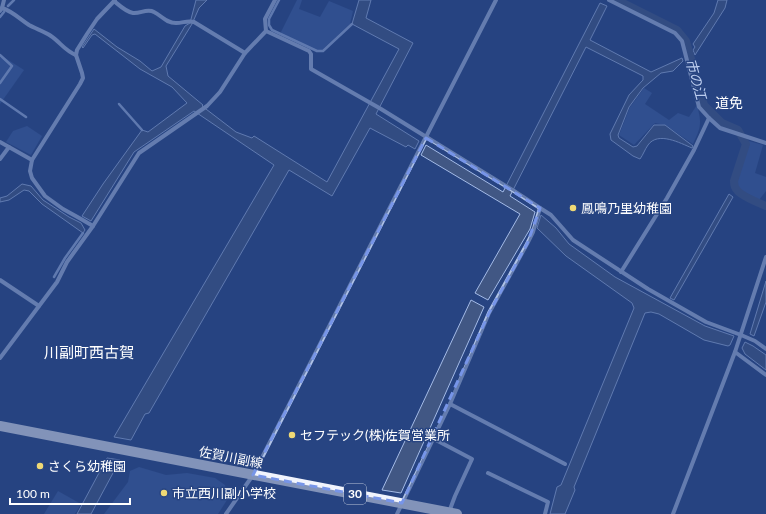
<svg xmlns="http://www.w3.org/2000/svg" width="766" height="514" font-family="Lato,'Noto Sans JP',sans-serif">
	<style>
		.green { fill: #3c5d9f }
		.water { fill: #415784; stroke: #a4bbe7 }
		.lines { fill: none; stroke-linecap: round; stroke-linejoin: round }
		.stream { stroke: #a4bbe7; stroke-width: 2.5 }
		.canal { stroke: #415784; stroke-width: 8 }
		.minor { stroke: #afc2e6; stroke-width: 4 }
		.primary { stroke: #f1f4fd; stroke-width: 10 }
		.marked { fill: none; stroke: #7795e8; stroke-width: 3; stroke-dasharray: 8 5; stroke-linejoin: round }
		.poi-dot { fill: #efd975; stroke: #274482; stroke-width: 1.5 }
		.labels { text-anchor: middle; stroke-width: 3; stroke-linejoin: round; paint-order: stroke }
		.shield { fill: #274482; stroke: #bec7da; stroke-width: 1 }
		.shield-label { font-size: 12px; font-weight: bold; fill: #fff }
		.poi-label { font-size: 13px; fill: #fff; stroke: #274482; text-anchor: start }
		.street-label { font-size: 13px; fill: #fff; stroke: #274482 }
		.water-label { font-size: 14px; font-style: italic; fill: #bce; stroke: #274482 }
		.neighbourhood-label { font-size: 14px; fill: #fff; stroke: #274482 }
		.quarter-label { font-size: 15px; fill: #fff; stroke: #274482 }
	</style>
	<rect width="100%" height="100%" fill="#274482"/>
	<g class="green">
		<path d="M297,0H302L299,9L320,17L329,1L353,11L350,24L322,50H313L280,34Z"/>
		<path d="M2,56L24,70L0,104V58Z"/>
		<path d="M644,88L652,93L645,104L669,120L678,113L689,117L697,105C702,124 701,127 693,144L665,125L655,123L634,145L619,135L630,107Z"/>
		<path d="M27,126L42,136L31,155L6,142L13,131Z"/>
		<path d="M749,141L763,145L755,173L766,177V191L759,200L739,189L736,182Z"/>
		<path d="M139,467L166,475L187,473L215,478L225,485L227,500L218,514H104L128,482L130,471Z"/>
		<path d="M58,491L81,504L75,514H44Z"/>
	</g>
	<g class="water">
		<path d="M196,0H207L199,8L192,24L166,66L168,76L203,105L202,106L236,132L252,138L254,136L327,182L399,49L352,24L359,0H371L366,18L413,43L376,114L419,141L415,149L408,145L406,147L370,128L332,196L289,170L149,413L145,414L131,440L114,437L274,165L194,111L134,152L91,221L82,216L103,184L142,130L148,132L187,103L172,87L140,69L95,34L92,35L83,48L82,47L94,29L117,47L140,61L152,71L161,67L185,26L190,23Z"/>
		<path d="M718,0H727L725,8L695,55L693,50L695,47L693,44L714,13Z"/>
		<path d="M600,3L607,6L590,40L651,72L682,58L683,61L673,71L661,73L643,88L629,107L618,135L619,138L633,147L637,146L654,125H665L693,146L692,148C680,143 658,131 648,145C645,149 643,155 640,159L633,156L611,140L610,134L629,95L643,80V76L586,47L510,196L535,212L530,229L488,300L475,293L520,214L421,155L426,145L503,192Z"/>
		<path d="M22,184L31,186L43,200L69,217L81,223L85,230L83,233L42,204L29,191L24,190L9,200L0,202V198L7,196Z"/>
		<path d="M729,194L733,197L674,300L670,298Z"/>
		<path d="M541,215L556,228L569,244L615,277L705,326L734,336L730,345L728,346L704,340L659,314L651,312L645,313L574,487L575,490L565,514H550L557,487L561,485L634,308L632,303L566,256L537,228Z"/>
		<path d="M766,281V302L754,336L750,334Z"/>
		<path d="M471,300L484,307L401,493L382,490Z"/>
		<path d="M745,342L753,346L766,355V370L745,354L742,348Z"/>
		<path d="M107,458L120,460L91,514H77Z"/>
	</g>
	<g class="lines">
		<g class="stream">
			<path d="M279,0L269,19V25L272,30L317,51H323L352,24"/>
			<path d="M8,6L14,0"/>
			<path d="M0,17L4,12"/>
			<path d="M0,55L12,66L0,83"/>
			<path d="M0,99L26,117"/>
			<path d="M119,104L142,130"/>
			<path d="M54,277L65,258L83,233"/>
		</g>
		<path class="canal" d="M617,0L677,30L686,41L704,105L722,123L738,130L746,144L734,181C734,184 734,187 737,190C741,196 759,203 766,206"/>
		<g class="minor">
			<path d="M609,0L675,33L682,41L699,107L709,118L720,128L766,143"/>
			<path d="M114,1C119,5 126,12 133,13C140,14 147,8 154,12C162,16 166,23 176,23C183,23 188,20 194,22L245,53"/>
			<path d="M2,8C12,11 20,19 29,25C36,29 44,31 51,36C60,42 65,51 76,55"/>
			<path d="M0,11L2,8L4,0"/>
			<path d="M266,31L309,51L311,54V69L381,109L514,191L540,208L551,215L573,240L648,289L706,322L741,335L755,341L766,349"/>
			<path d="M0,142L32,160"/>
			<path d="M0,159L9,147"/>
			<path d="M93,226L81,219L63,209L45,196L32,178L30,171L32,160L80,84L83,78L82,73L76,55L77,50L87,34L97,19L115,0"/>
			<path d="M621,272L667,198L694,150L709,118"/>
			<path d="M0,280L39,306"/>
			<path d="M735,352L766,375"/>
			<path d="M0,358L57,282L67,262L93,226L139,153L207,106L220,92L245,53L266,31L265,19L275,0"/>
			<path d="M450,404L565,464"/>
			<path d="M434,439L472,459L455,496L449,512"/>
			<path d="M488,473L548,502L545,514"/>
			<path d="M226,514L253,475L496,0"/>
			<path d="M397,514L450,404L489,313L527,244L533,232L540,208"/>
			<path d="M673,514L735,352L766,257"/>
		</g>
		<path class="primary" d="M0,426L457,514"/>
	</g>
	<path d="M0 0H766V514H0ZM426,138L540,208L527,244L489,313L402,503L253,475Z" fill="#274482" fill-opacity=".55" fill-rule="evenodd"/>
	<path class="marked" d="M426,138L540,208L527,244L489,313L402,503L253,475Z"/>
	<g class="poi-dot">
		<circle cx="573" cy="208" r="4"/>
		<circle cx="292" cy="435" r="4"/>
		<circle cx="40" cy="466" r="4"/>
		<circle cx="164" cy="493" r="4"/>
	</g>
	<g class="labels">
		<rect class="shield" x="344" y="484" width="22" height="20" rx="3"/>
		<g class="shield-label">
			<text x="355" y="498">30</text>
		</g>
		<g class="poi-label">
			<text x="581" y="213">鳳鳴乃里幼稚園</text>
			<text x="300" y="440">セフテック(株)佐賀営業所</text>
			<text x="48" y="471">さくら幼稚園</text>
			<text x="172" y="498">市立西川副小学校</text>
		</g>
		<g class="street-label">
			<text transform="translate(231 457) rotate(11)" y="5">佐賀川副線</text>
		</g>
		<g class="water-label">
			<text transform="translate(696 79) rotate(74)" y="5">市の江</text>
		</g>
		<g class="neighbourhood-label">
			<text x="729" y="108">道免</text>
		</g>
		<g class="quarter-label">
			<text x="89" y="358">川副町西古賀</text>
		</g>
	</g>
	<path d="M10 498v6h120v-6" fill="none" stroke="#ffffff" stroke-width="2"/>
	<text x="16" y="498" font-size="12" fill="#ffffff" stroke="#274482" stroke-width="3" paint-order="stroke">100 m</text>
</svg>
